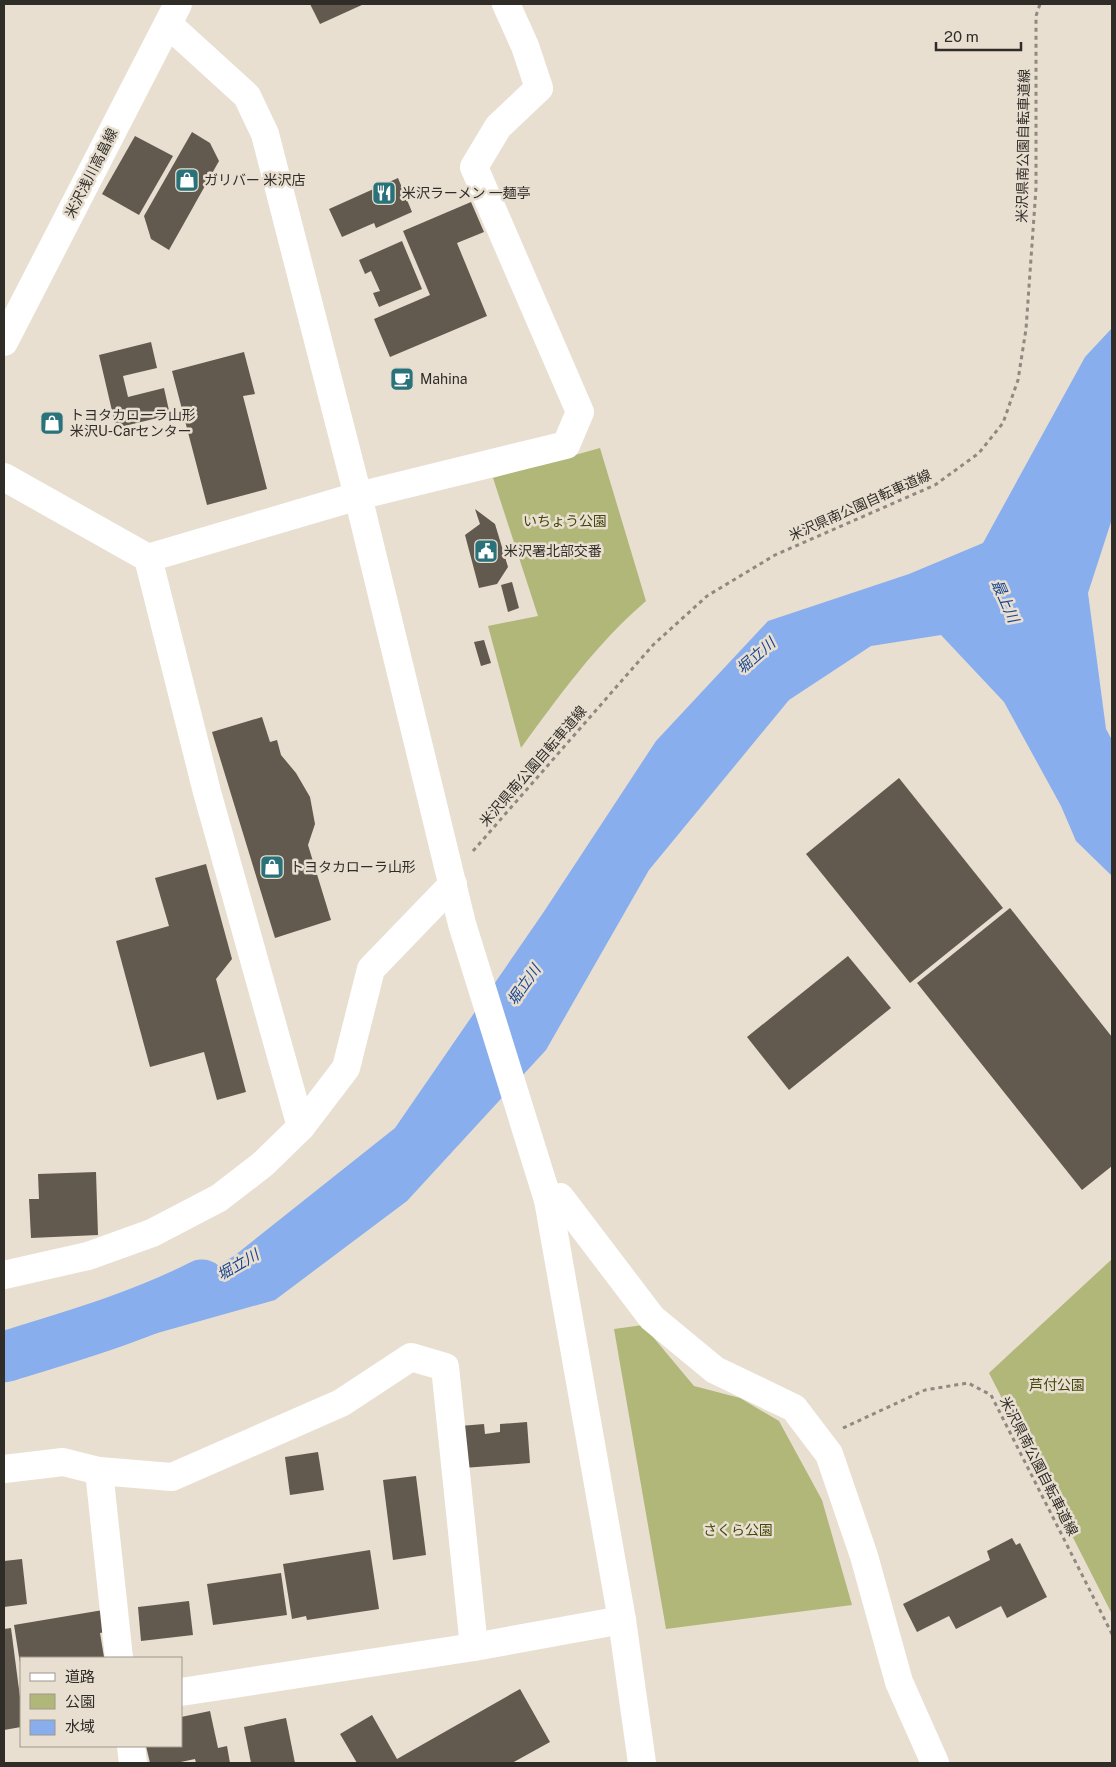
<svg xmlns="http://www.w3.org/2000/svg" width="1116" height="1767" font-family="'Public Sans','Noto Sans JP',sans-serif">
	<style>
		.green { fill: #b1b779 }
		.water { fill: #88aeee }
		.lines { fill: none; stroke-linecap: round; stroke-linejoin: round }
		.river { stroke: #88aeee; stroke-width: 51 }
		.building { fill: #625a4e }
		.path { stroke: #8f897f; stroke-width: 3; stroke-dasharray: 4 4; stroke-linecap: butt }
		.minor { stroke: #fff; stroke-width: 28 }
		.tertiary { stroke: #fff; stroke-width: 28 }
		.secondary { stroke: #fff; stroke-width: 28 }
		.labels { text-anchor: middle; stroke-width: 5; stroke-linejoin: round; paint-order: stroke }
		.street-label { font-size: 14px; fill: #302d28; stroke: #e8dfd1 }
		.poi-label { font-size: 14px; fill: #302d28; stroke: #e8dfd1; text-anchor: start }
		.park-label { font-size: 14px; fill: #45480b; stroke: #e8dfd1 }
		.water-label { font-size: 15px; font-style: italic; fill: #1a4690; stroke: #e8dfd1 }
	</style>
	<rect width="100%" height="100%" fill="#e8dfd1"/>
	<g class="green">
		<path d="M600,448L646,601C596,644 559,696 521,748L488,626L538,616L493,478Z"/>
		<path d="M1112,1259V1614L989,1373Z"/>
		<path d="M643,1325L694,1386L740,1398L779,1421L822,1500L852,1605L666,1629L614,1329Z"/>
	</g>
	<path class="water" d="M1112,328V519L1088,593L1106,729L1112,740V876L1076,841L1061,806L1004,702L941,635L871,646L789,700L649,870L546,1050L407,1201L275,1300L58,1361L234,1256L395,1128L543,913L656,741L768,621L909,574L983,543L1085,357Z"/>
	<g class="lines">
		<path class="river" d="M4,1357C72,1336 139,1317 202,1285"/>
	</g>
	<g class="building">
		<path d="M310,4H364L320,24Z"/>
		<path d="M192,132L210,143L219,161L169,250L151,239L144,216Z"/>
		<path d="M135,136L173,156L139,215L102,194Z"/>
		<path d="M398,178L412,212L376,228L374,223L342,237L329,209Z"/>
		<path d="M471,202L484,232L457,243L487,316L390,357L374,319L430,295L403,231Z"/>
		<path d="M402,241L422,289L379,307L373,293L380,291L371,271L365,274L359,260Z"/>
		<path d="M151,342L157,368L123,376L128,397L164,388L170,415L116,428L99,355Z"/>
		<path d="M244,352L255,394L243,396L267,489L207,505L172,371Z"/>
		<path d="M475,509L495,524L508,567L497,584L479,588L465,535L480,524Z"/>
		<path d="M512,582L519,608L508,612L501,585Z"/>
		<path d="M484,640L491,663L481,666L474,642Z"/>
		<path d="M262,717L270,742L277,740L281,755L296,773L310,797L315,824L308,845L331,920L275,938L212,732Z"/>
		<path d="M899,778L1003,908L910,983L806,854Z"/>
		<path d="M206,864L232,959L216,979L246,1092L217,1100L204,1052L150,1067L116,941L169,926L155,878Z"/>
		<path d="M1010,908L1112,1037V1166L1082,1190L917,983Z"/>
		<path d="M848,956L891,1008L789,1090L747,1037Z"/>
		<path d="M96,1172L98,1235L31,1238L29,1199H39L38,1174Z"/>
		<path d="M527,1422L530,1463L463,1468L460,1426L484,1424L485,1434L500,1432V1424Z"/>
		<path d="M318,1452L324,1490L290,1495L285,1457Z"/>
		<path d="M416,1476L426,1555L393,1560L383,1480Z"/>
		<path d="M1012,1538L1016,1545L1020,1543L1047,1597L1007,1618L1001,1606L956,1629L949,1616L917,1632L903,1604L990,1560L987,1551Z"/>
		<path d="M370,1550L379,1609L307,1620L306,1616L292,1619L283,1564Z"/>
		<path d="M22,1559L27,1604L4,1607V1561Z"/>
		<path d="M281,1573L287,1615L213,1625L207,1584Z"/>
		<path d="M189,1601L193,1635L141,1641L138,1607Z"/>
		<path d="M103,1610L106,1632L100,1633L104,1657L21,1658L20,1663L14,1625Z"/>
		<path d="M11,1628L21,1705V1727L4,1730V1629Z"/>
		<path d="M520,1689L550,1742L512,1763H357L340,1734L372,1715L397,1759Z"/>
		<path d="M210,1711L218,1748L227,1746L230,1763H196L195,1759L176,1763H150L146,1746H181V1717Z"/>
		<path d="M286,1718L295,1763H251L244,1727Z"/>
	</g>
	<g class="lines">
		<g class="path">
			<path d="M473,851L653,645L707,596L775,555L935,485L979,453L1003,423L1018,380L1026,329L1036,188V16L1040,4"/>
			<path d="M843,1428L925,1390L968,1383L991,1395L1112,1634"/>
		</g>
		<g class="minor">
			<path d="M4,477L148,558L358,496L566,445L580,412L474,167L498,127L539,88L525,46L506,4"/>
			<path d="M148,558L207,792L301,1127"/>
			<path d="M548,1200L560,1197L652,1318L715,1370L794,1408L829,1454L864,1556L899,1682L935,1763"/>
			<path d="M4,1275L88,1256L152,1233L219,1198L263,1164L301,1127L346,1068L371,969L453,884"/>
			<path d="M4,1469L63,1462L99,1471L172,1477L341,1403L411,1357L445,1367L474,1647"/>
			<path d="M99,1471L119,1658"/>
			<path d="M181,1692L474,1647L622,1620"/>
			<path d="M131,1746L133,1763"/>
		</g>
		<path class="tertiary" d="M168,24L247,96L265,134L358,496L462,924L548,1200L622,1620L642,1763"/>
		<path class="secondary" d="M4,342L178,4"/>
	</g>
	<defs>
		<g id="shop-square" transform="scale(1.25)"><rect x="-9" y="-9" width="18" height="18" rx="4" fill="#29727a" stroke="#e8dfd1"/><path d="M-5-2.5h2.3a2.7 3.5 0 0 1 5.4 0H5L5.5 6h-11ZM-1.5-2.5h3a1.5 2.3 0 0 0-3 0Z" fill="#fff"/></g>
		<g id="restaurant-square" transform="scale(1.25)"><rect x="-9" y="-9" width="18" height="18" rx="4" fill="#29727a" stroke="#e8dfd1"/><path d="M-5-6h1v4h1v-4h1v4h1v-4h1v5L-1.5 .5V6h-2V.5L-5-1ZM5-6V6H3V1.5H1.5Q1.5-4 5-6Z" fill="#fff"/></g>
		<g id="cafe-square" transform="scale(1.25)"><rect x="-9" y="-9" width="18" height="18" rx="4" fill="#29727a" stroke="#e8dfd1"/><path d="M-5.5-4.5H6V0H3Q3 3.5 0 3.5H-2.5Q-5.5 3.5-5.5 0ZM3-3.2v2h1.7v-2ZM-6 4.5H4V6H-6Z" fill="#fff"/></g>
		<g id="civic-square" transform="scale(1.25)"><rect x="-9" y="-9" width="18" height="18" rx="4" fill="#29727a" stroke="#e8dfd1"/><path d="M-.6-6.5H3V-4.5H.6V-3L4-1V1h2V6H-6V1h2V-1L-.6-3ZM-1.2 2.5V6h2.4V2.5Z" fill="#fff"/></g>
	</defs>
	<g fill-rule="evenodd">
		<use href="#shop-square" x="187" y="180"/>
		<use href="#restaurant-square" x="384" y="193"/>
		<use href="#cafe-square" x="402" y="379"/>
		<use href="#shop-square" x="52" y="423"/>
		<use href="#civic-square" x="486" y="551"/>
		<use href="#shop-square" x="272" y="867"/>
	</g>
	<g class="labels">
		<g class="street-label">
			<text transform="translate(1023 146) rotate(-89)" y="5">米沢県南公園自転車道線</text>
			<text transform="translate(91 173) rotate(-63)" y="5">米沢浅川高畠線</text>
			<text transform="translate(860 505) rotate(-24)" y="5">米沢県南公園自転車道線</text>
			<text transform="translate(533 766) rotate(-49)" y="5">米沢県南公園自転車道線</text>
			<text transform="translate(1039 1466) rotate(63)" y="5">米沢県南公園自転車道線</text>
		</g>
		<g class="poi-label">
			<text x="204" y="185">ガリバー 米沢店</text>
			<text x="402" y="198">米沢ラーメン 一麺亭</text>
			<text x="420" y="384">Mahina</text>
			<text x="70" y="420">トヨタカローラ山形<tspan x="70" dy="16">米沢U-Carセンター</tspan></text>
			<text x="504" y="556">米沢署北部交番</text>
			<text x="290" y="872">トヨタカローラ山形</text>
		</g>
		<g class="park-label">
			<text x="565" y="526">いちょう公園</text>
			<text x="1057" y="1390">芦付公園</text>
			<text x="738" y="1535">さくら公園</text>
		</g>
		<g class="water-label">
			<text transform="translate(1005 601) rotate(66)" y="5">最上川</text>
			<text transform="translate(756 656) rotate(-41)" y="5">堀立川</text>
			<text transform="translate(524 985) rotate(-55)" y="5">堀立川</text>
			<text transform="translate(238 1265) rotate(-30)" y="5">堀立川</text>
		</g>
	</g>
	<rect width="1116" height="1767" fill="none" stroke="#302d28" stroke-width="10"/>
	<rect x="20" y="1657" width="162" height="90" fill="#e8dfd1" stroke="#9e988d"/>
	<rect x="30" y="1673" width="25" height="8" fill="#ffffff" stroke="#9e988d"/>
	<text x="65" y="1682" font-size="15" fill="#302d28">道路</text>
	<rect x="30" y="1694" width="25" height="15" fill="#b1b779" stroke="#9e988d"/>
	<text x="65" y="1707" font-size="15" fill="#302d28">公園</text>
	<rect x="30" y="1720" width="25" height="15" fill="#88aeee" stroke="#9e988d"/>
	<text x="65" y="1732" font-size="15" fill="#302d28">水域</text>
	<path d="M936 42v8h85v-8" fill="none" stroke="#302d28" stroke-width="2.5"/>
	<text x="944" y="42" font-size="15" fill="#302d28" stroke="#e8dfd1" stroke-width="4" paint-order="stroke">20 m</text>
</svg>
